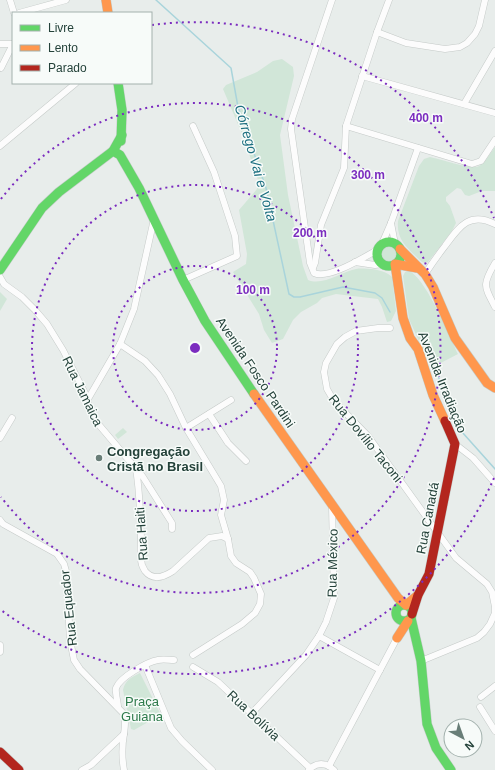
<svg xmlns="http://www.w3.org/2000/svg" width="495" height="770" font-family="Helvetica,sans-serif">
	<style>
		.green { fill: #d1e6d8 }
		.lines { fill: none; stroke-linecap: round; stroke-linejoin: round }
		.stream { stroke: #a9d4db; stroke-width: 1.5 }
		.street-casing { stroke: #c5cac8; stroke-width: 7 }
		.fast-casing { stroke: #c3cbc8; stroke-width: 10 }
		.slow-casing { stroke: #c3cbc8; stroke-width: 10 }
		.jam-casing { stroke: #c3cbc8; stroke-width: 10 }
		.street { stroke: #fcfcfc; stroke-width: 6 }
		.fast { stroke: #63d668; stroke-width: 9 }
		.slow { stroke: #ff974d; stroke-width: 9 }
		.jam { stroke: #b3261e; stroke-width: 9 }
		.ring { fill: none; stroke: #7b2cbf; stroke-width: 2; stroke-dasharray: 2 4 }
		.poi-dot { fill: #697e78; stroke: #f7fbf9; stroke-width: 1.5 }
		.labels { text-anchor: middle; stroke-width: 3; stroke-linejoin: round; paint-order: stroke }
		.street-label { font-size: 13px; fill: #24423a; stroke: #f7fbf9 }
		.poi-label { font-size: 13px; font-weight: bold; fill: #24423a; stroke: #f7fbf9; text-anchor: start }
		.park-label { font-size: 13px; fill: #2d7a4b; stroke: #f7fbf9 }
		.water-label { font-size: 14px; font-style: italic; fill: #1c6f80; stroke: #f7fbf9 }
		.centre { fill: #7b2cbf; stroke: #f7fbf9; stroke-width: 2 }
		.ring-label { font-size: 12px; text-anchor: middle; font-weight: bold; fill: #7b2cbf; stroke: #f7fbf9; stroke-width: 3; stroke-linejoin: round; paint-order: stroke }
	</style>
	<rect width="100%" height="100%" fill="#e8edeb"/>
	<g class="green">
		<path d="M282,59L293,67L294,76L280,135L288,195L303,266L308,280C323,286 341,272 356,269C361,268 367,269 372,269C379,270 387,272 392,277L396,311L391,321L387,322L382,307L378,299L336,294L322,298L317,303L301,312L293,320L283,339L272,343L264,330L259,314L233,272L246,264L247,254L239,210L257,189L259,183L243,136L223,89L226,85L257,72L273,61Z"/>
		<path d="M495,147V191H482L469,196L465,195L461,189L457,188L446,197V201L450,206L456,223L452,231L428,262L425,263L422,262C409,249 396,241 398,221L419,166L424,159L430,157C440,159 472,170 479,166C486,162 490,153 495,147Z"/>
		<circle cx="389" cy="254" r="9"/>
		<path d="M408,271C424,274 450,337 458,354L431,368L409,319L403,276L405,272Z"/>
		<path d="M0,292L7,299L0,311Z"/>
		<path d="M123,428L127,432L118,439L115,435Z"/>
		<path d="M140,673L160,713L159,716L134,730L131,729L123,690C125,680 132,677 140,673Z"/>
	</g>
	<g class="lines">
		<g class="stream">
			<path d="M156,0L231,68L238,107L266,188L289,294L294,297H300L343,287L375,293L382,298L390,312"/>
			<path d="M437,373L453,417L462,432L495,469"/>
		</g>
		<g class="street-casing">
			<g id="street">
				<path d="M10,0L14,13"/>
				<path d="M332,0L292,119L291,129L310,263L314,273C329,280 366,256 379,249"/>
				<path d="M19,13L66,0"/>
				<path d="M377,32L406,43L445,49L460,47L467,43L475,34L479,26L485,0"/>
				<path d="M0,44H13"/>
				<path d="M1,68L13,44"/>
				<path d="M362,76L495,113"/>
				<path d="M464,104L495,51"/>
				<path d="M346,126L472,164L481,161L495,140"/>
				<path d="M0,146L76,83"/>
				<path d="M391,223L395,244"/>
				<path d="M381,246L391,223L418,148"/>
				<path d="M355,262L375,265L383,264"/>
				<path d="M495,263C482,285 484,286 495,307"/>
				<path d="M313,268L315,263L321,225L344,168L346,126L377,32L389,0"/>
				<path d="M425,274C431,265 438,255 445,246C459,227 469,211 495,224"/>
				<path d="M0,277L4,284L22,297L35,310L47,324L63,350L88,399L89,409L94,419L143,477L172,523V529"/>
				<path d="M183,280L237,256L235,236L214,172L193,126"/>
				<path d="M390,328H378L356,331L345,337L337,344L326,363L324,372L327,389L334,401L368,436L456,558L487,584L492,592L495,607V613L490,624L484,632L477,638L421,661"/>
				<path d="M120,344L145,361L158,375L170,394L186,428L221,486L224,500L221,515L228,539L231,556L236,563L250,572L254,578L261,594L260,604L255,613L242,624L193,655"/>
				<path d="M88,399L120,344L134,309L154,219"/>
				<path d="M209,414L228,443L246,461"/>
				<path d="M186,428L231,400"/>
				<path d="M0,438L12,418"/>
				<path d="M455,444L473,458L495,483"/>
				<path d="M136,469C140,492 140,515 141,537C141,545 140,552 141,559C141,563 143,568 145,571C153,581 164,577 173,571L209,538L222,536L228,539"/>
				<path d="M0,520L3,524L57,554L64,564L66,571L70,640L74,660L80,669L124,714C126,723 125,725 124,734C122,745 122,759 124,770"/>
				<path d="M319,636L380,670"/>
				<path d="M0,645V652"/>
				<path d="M145,665L171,728L182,741L212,770"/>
				<path d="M193,667L218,682L310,768"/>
				<path d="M481,697L495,686"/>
				<path d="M118,707C118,702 115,693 116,688C120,677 147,662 158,660C163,659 169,660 174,660"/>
				<path d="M480,707L495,731"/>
				<path d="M252,713L306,655L319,636L326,622L334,598L332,505"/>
				<path d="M329,766L397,638"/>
				<path d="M82,770L91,765L124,734"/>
				<path d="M309,770C316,762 326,762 334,770"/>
			</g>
		</g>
		<g class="fast-casing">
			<g id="fast">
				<path d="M118,83L122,110L121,141"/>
				<path d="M113,151L120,155L139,188L183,280L205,321L254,394"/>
				<circle cx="389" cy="254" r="12"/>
				<path d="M0,270L42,208L59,192L113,151L122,135"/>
				<circle cx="404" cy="613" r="8"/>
				<path d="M411,618L421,661L427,724L436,748L451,770"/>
			</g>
		</g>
		<g class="slow-casing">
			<g id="slow">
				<path d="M106,0L108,13"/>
				<path d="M400,249L425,274L433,287L455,338L487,383L495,388"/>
				<path d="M417,268L395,264L403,318L410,338L418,349L433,395L445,421"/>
				<path d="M254,394L398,598L406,605L418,595"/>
				<path d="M397,638L408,621"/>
			</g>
		</g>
		<g class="jam-casing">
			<g id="jam">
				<path d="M412,614L418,595L429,574L455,444L445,421"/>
				<path d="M0,752L19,770"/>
			</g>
		</g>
		<use href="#street" class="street"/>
		<use href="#fast" class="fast"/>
		<use href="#slow" class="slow"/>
		<use href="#jam" class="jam"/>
	</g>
	<g class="ring">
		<circle cx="195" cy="348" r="82"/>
		<circle cx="195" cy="348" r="163"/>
		<path d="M1 199A245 245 0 1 1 1 497"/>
		<path d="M494 478A326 326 0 0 1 1 610M152 25A326 326 0 0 1 494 218"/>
	</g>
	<circle class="poi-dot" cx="99" cy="458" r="4"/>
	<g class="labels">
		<g class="street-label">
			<text transform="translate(256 372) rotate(56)" y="5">Avenida Fosco Pardini</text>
			<text transform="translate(443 382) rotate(68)" y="5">Avenida Irradiação</text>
			<text transform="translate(83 391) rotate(64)" y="5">Rua Jamaica</text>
			<text transform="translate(366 438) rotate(51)" y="5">Rua Dovílio Taconi</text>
			<text transform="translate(427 518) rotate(-79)" y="5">Rua Canadá</text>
			<text transform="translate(141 534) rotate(-94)" y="5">Rua Haiti</text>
			<text transform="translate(332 563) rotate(-89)" y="5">Rua México</text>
			<text transform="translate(68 608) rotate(-96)" y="5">Rua Equador</text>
			<text transform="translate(254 715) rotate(43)" y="5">Rua Bolívia</text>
		</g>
		<g class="poi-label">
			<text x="107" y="456">Congregação<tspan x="107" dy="15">Cristã no Brasil</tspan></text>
		</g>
		<g class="park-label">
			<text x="142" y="706">Praça<tspan x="142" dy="15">Guiana</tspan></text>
		</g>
		<g class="water-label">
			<text transform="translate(256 163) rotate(74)" y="5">Córrego Vai e Volta</text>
		</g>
	</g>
	<circle cx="195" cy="348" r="6" class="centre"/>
	<g class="ring-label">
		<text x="426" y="122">400 m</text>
		<text x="368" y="179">300 m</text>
		<text x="310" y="237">200 m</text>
		<text x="253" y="294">100 m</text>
	</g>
	<rect x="12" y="12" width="140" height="72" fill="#f7fbf9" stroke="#a3b1ad"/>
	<rect x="20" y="25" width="20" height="6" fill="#63d668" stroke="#a3b1ad"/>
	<text x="48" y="32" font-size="12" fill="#24423a">Livre</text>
	<rect x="20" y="45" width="20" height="6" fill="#ff974d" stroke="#a3b1ad"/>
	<text x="48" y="52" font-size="12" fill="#24423a">Lento</text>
	<rect x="20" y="65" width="20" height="6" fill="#b3261e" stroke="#a3b1ad"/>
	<text x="48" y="72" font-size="12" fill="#24423a">Parado</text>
	<g transform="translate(463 738) rotate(139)"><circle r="19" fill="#f7fbf9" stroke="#a3b1ad"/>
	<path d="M0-3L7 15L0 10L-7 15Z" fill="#697e78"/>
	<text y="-6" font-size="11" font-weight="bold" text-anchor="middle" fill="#24423a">N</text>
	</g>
</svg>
